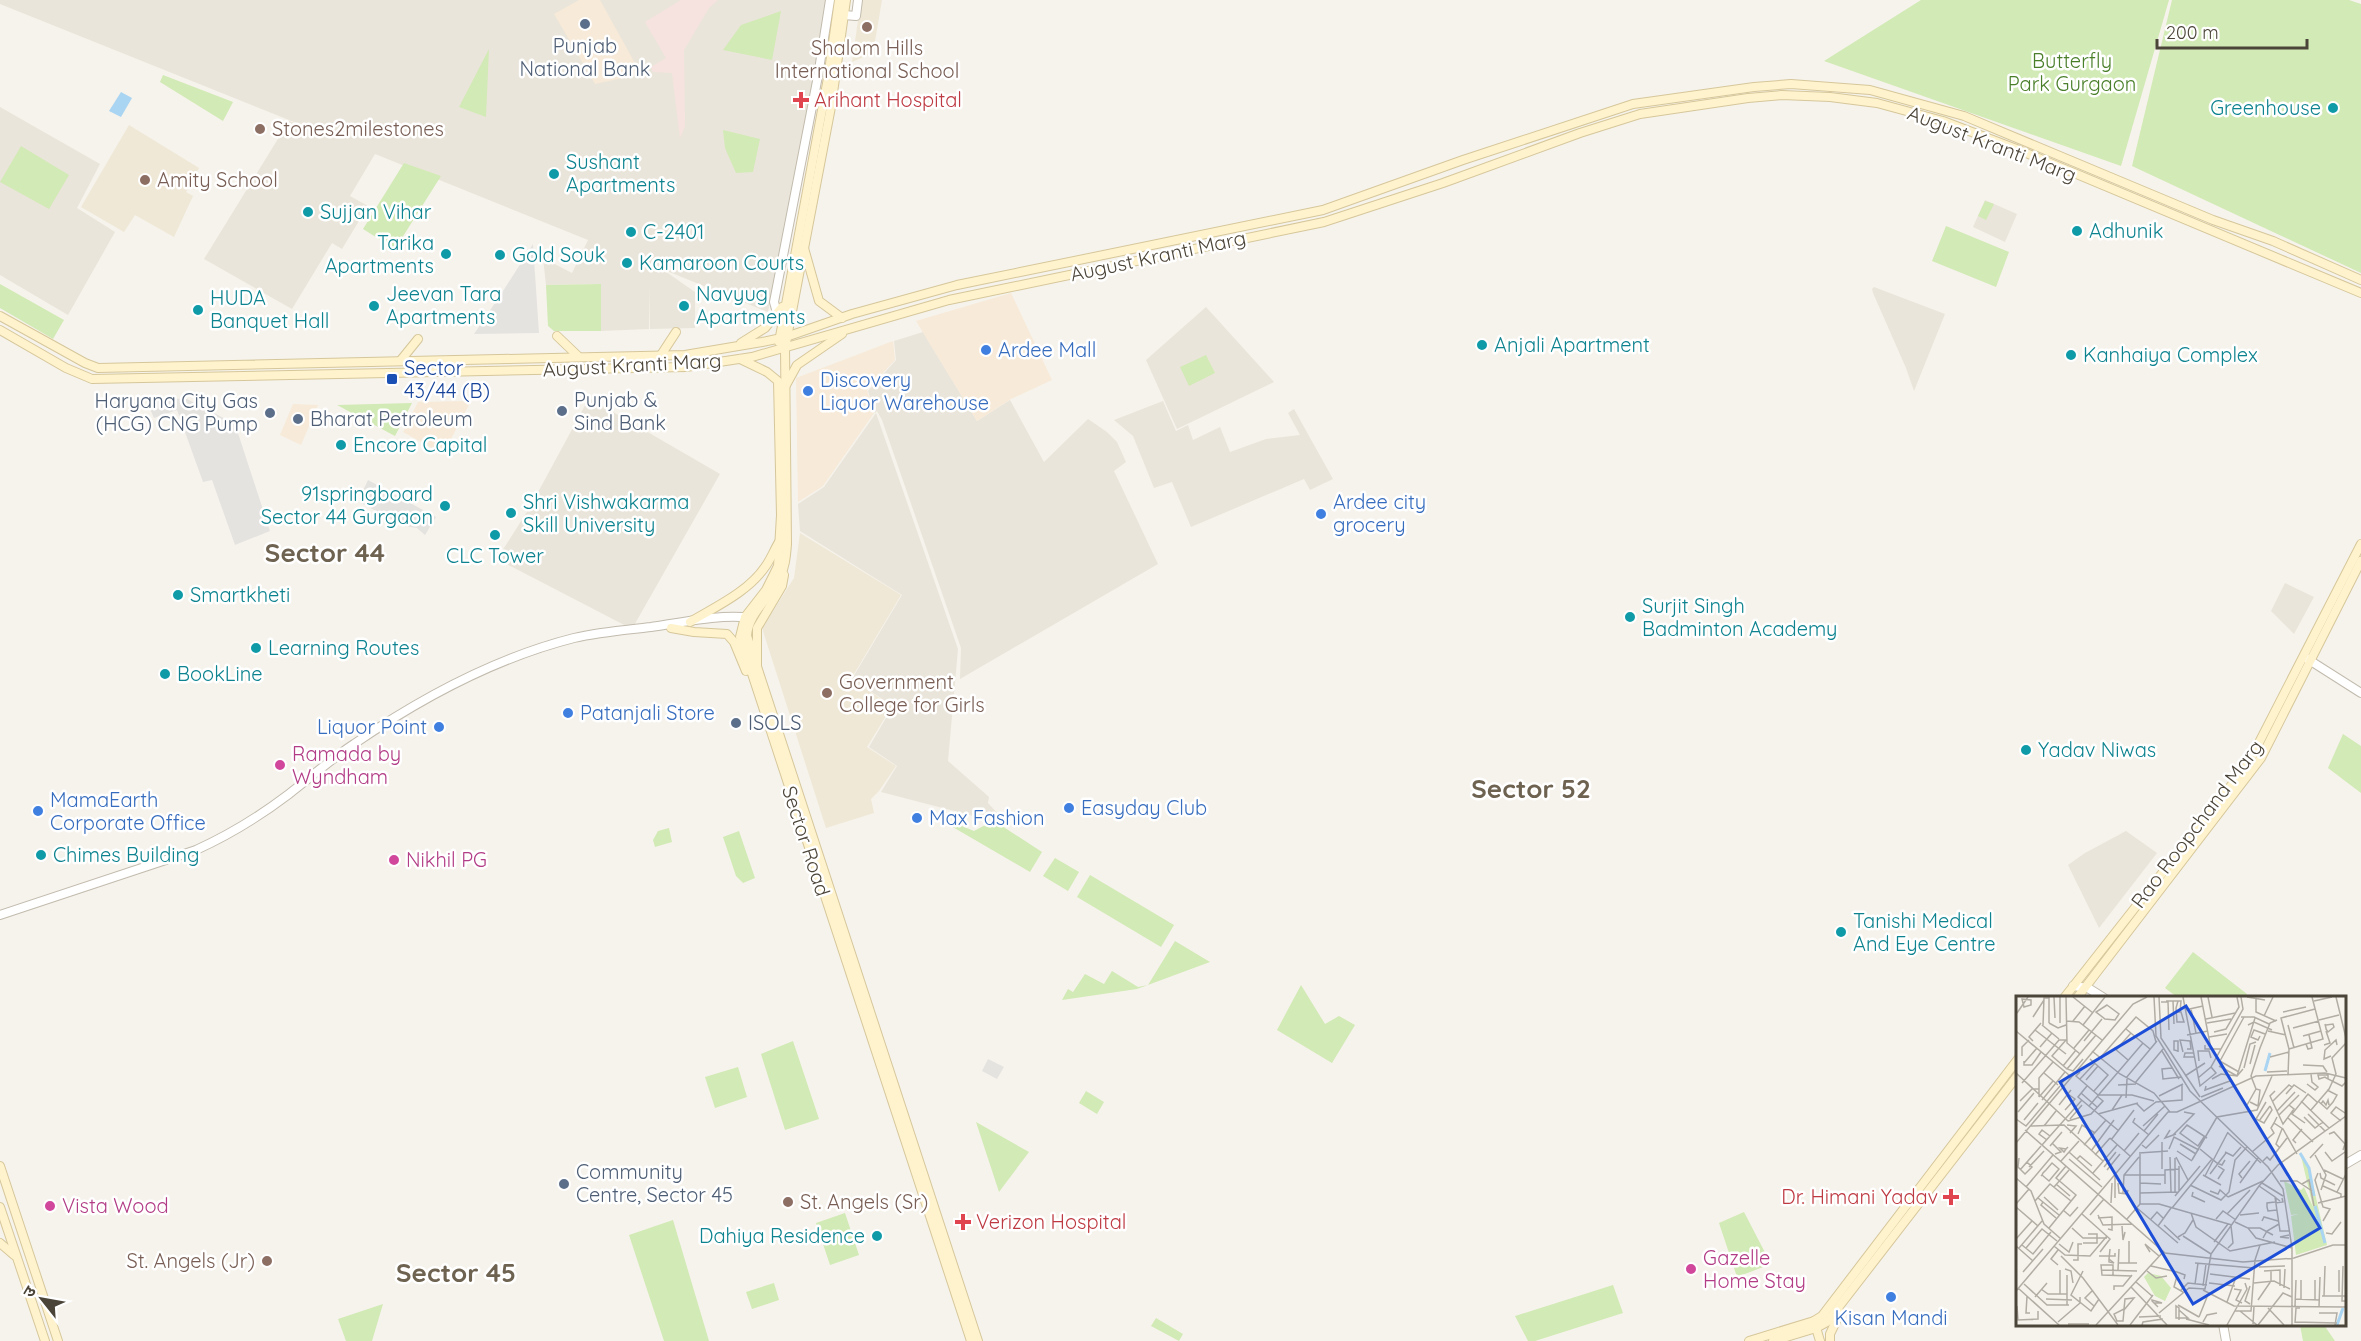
<svg xmlns="http://www.w3.org/2000/svg" width="2361" height="1341" font-family="Quicksand,'Noto Sans Devanagari',sans-serif">
	<style>
		.residential { fill: #eae5da }
		.commercial { fill: #f7ead8 }
		.education { fill: #efe8d6 }
		.medical { fill: #f6e3e0 }
		.green { fill: #d2eab5 }
		.parking { fill: #e5e3e0 }
		.water { fill: #a9d4f2 }
		.lines { fill: none; stroke-linecap: round; stroke-linejoin: round }
		.tertiary-casing { stroke: #c2bbae; stroke-width: 10 }
		.secondary-casing { stroke: #d6c79b; stroke-width: 10 }
		.tertiary { stroke: #fff; stroke-width: 8 }
		.secondary { stroke: #fff3cd; stroke-width: 8 }
		.service-dot { fill: #5c6f8a; stroke: #fff; stroke-width: 2 }
		.education-dot { fill: #8d6e63; stroke: #fff; stroke-width: 2 }
		.health-dot { fill: #e0444e; stroke: #fff; stroke-width: 2 }
		.culture-dot { fill: #0f9aa8; stroke: #fff; stroke-width: 2 }
		.shop-dot { fill: #3f7fe0; stroke: #fff; stroke-width: 2 }
		.transit-dot { fill: #1a4fb4; stroke: #fff; stroke-width: 2 }
		.hotel-dot { fill: #d1479c; stroke: #fff; stroke-width: 2 }
		.labels { text-anchor: middle; stroke-width: 5; stroke-linejoin: round; paint-order: stroke }
		.service-label { font-size: 20px; fill: #4e5e75; stroke: #fff; text-anchor: start }
		.education-label { font-size: 20px; fill: #785e54; stroke: #fff; text-anchor: start }
		.park-label { font-size: 20px; fill: #4a7f2a; stroke: #fff }
		.health-label { font-size: 20px; fill: #be3a42; stroke: #fff; text-anchor: start }
		.culture-label { font-size: 20px; fill: #0d838f; stroke: #fff; text-anchor: start }
		.street-label { font-size: 20px; fill: #4b4439; stroke: #fff }
		.shop-label { font-size: 20px; fill: #366cbe; stroke: #fff; text-anchor: start }
		.transit-label { font-size: 20px; fill: #164399; stroke: #fff; text-anchor: start }
		.hotel-label { font-size: 20px; fill: #b23c85; stroke: #fff; text-anchor: start }
		.district-label { font-size: 26px; font-weight: bold; fill: #6e6250; stroke: #fff }
		.inset-river { fill: none; stroke: #a9d4f2; stroke-width: 3 }
		.inset-road { fill: none; stroke: #b2ada4; stroke-width: 1.5 }
		.view { fill: #1d4ed8; fill-opacity: 0.15; stroke: #1d4ed8; stroke-width: 3 }
		.inset-edge { fill: none; stroke: #4b4439; stroke-width: 3 }
	</style>
	<rect width="100%" height="100%" fill="#f6f3ec"/>
	<g class="residential">
		<path d="M0,0H832L768,312L662,269L695,292V328L650,329L649,286V329L601,331V284L546,285L543,258L572,273L588,240L375,154L350,196L368,206L342,249L332,243L292,309L204,259L289,121L324,134L0,4Z"/>
		<path d="M0,107L100,164L77,208L115,232L68,315L0,275Z"/>
		<path d="M1985,200L2017,214L2005,242L1973,227Z"/>
		<path d="M1874,287L1945,314L1914,391L1906,368L1873,293L1872,289Z"/>
		<path d="M1206,307L1274,382L1177,429L1146,360Z"/>
		<path d="M923,332L977,421L1010,400L1044,462L1088,419L1107,432L1117,442L1126,462L1114,471L1158,564L960,679L961,648L882,420L877,411L875,413L868,391L896,360L894,341Z"/>
		<path d="M589,398L720,474L632,629L497,559L530,507Z"/>
		<path d="M1163,401L1176,431L1188,425L1193,440L1220,427L1230,452L1266,439L1300,435L1288,413L1294,409L1333,479L1310,490L1304,479L1191,527L1172,482L1154,488L1133,436L1114,420Z"/>
		<path d="M876,413L958,649L948,761L989,797L988,803L998,814L981,818L881,792L897,766L869,747L893,706L852,679L902,595L800,531L798,504L824,487Z"/>
		<path d="M2285,583L2314,597L2294,634L2271,611Z"/>
		<path d="M2126,831L2157,853L2099,928L2068,865L2085,853Z"/>
	</g>
	<g class="commercial">
		<path d="M579,0H600L641,74L595,84L554,14Z"/>
		<path d="M1011,293L1052,380L1011,399L977,421L916,321Z"/>
		<path d="M893,341L895,360L867,390L874,413L823,486L798,502L796,378Z"/>
		<path d="M471,401L443,454L403,432L418,402Z"/>
		<path d="M293,404L318,405L301,445L280,435Z"/>
	</g>
	<g class="education">
		<path d="M861,0H882L873,53L852,62Z"/>
		<path d="M129,125L199,168L186,192L193,196L174,237L135,215L124,232L81,207Z"/>
		<path d="M800,533L901,595L851,679L892,706L867,747L896,766L879,791L871,799L874,813L826,828L762,628L794,578Z"/>
	</g>
	<path class="medical" d="M681,0H718L709,8L684,50L685,126L680,138L672,73L653,72L651,67L666,58L645,22Z"/>
	<g class="green">
		<path d="M1921,0H2169L2121,166L1824,61Z"/>
		<path d="M2172,0H2349L2361,4V273L2132,166Z"/>
		<path d="M781,11L772,60L723,50L741,25Z"/>
		<path d="M489,49L486,117L459,107Z"/>
		<path d="M163,75L233,102L223,121L160,82Z"/>
		<path d="M723,130L760,139L753,172L736,173L725,148Z"/>
		<path d="M21,146L69,175L49,209L0,182Z"/>
		<path d="M404,163L441,176L395,249L363,229Z"/>
		<path d="M1985,201L1994,204L1986,220L1978,216Z"/>
		<path d="M1946,226L2009,252L1996,287L1932,261Z"/>
		<path d="M0,284L64,320L53,339L0,308Z"/>
		<path d="M601,284V331H554L548,326L546,285Z"/>
		<path d="M1206,355L1215,373L1189,386L1180,367Z"/>
		<path d="M412,403L395,436L337,405Z"/>
		<path d="M2343,734L2361,746V793L2328,768Z"/>
		<path d="M989,823L1002,826L1042,852L1030,872L951,826L957,824L974,831Z"/>
		<path d="M669,828L672,842L655,847L653,840L658,831Z"/>
		<path d="M739,831L755,878L743,883L736,876L723,837Z"/>
		<path d="M1055,858L1079,872L1068,891L1043,876Z"/>
		<path d="M1090,875L1174,925L1161,947L1077,897Z"/>
		<path d="M1175,941L1210,962L1137,989L1062,1000L1068,989L1073,992L1085,974L1104,984L1112,971L1138,987L1148,985Z"/>
		<path d="M2193,952L2247,994L2245,997H2177L2165,988Z"/>
		<path d="M1301,985L1325,1024L1339,1016L1355,1025L1332,1063L1277,1030Z"/>
		<path d="M793,1041L819,1119L785,1130L761,1054Z"/>
		<path d="M738,1067L747,1097L715,1108L705,1077Z"/>
		<path d="M1086,1091L1104,1102L1097,1114L1079,1103Z"/>
		<path d="M976,1122L1029,1152L999,1192Z"/>
		<path d="M1744,1212L1771,1264L1737,1277L1719,1223Z"/>
		<path d="M845,1213L859,1255L830,1265L816,1223Z"/>
		<path d="M673,1220L709,1341H664L629,1235Z"/>
		<path d="M774,1283L779,1300L752,1309L746,1292Z"/>
		<path d="M1613,1285L1623,1313L1535,1341H1528L1515,1316Z"/>
		<path d="M383,1304L372,1341H346L338,1319Z"/>
		<path d="M1156,1318L1183,1334L1179,1341L1151,1326Z"/>
		<path d="M2300,1325H2324L2335,1341H2303Z"/>
	</g>
	<g class="parking">
		<path d="M533,244L539,333L474,334L503,291Z"/>
		<path d="M145,398L187,399L235,424L270,531L235,545L212,480L203,482L177,410L154,418Z"/>
		<path d="M368,480L436,517L425,535L417,528L404,526L361,503L360,497Z"/>
		<path d="M988,1059L1004,1067L997,1079L982,1071Z"/>
	</g>
	<path class="water" d="M121,92L132,98L121,117L109,111Z"/>
	<g class="lines">
		<g class="tertiary-casing">
			<g id="tertiary">
				<path d="M844,15L856,16L858,0"/>
				<path d="M777,313L774,302L818,76L830,0"/>
				<path d="M2306,658L2361,693"/>
				<path d="M0,915L196,850C229,835 260,816 289,794C311,777 331,759 354,744C421,698 495,658 574,638C599,632 625,630 651,627C678,623 725,613 750,618"/>
				<path d="M2073,986L2088,988L2104,998"/>
				<path d="M2344,1165L2361,1155"/>
				<path d="M2223,1324L2226,1341"/>
			</g>
		</g>
		<g class="secondary-casing">
			<g id="secondary">
				<path d="M846,0L831,107L785,348L787,544C786,557 785,568 779,580C769,599 748,614 747,636L978,1341"/>
				<path d="M804,248L819,301L842,318"/>
				<path d="M0,316L85,363L98,368L685,355L762,342L786,337L852,314L957,285L1323,210L1463,160L1633,104L1754,87L1791,84L1870,90L1964,116L2213,220L2273,241L2361,280"/>
				<path d="M0,330L66,368L92,379L686,367L752,357L949,300L1324,222L1443,183L1580,133L1640,114L1748,98L1782,95L1830,97L1877,103L1943,121L2019,150L2361,293"/>
				<path d="M557,336L579,357"/>
				<path d="M779,342L828,78L839,0"/>
				<path d="M741,343L765,328L782,307"/>
				<path d="M661,355L676,332"/>
				<path d="M740,359L767,372L778,381L781,515L778,566L766,590L745,617L740,637L971,1341"/>
				<path d="M401,360L418,339"/>
				<path d="M786,385L797,365L842,334"/>
				<path d="M690,622C715,607 748,592 765,567C771,559 774,550 779,542"/>
				<path d="M671,628L694,632L727,634L734,642L746,671"/>
				<path d="M757,665V628L782,586L784,575"/>
				<path d="M2064,998L2248,764L2361,544"/>
				<path d="M2077,998L2261,758L2361,561"/>
				<path d="M0,1166L58,1341"/>
				<path d="M0,1207L45,1341"/>
				<path d="M0,1243L14,1255"/>
				<path d="M1814,1321L1822,1316L2018,1059"/>
				<path d="M1749,1341L1814,1321L1820,1341"/>
				<path d="M1773,1341L1816,1328L1827,1322L2018,1075"/>
				<path d="M1830,1341V1334L1840,1313L1838,1309"/>
			</g>
		</g>
		<use href="#tertiary" class="tertiary"/>
		<use href="#secondary" class="secondary"/>
	</g>
	<g class="service-dot">
		<circle cx="585" cy="24" r="6"/>
		<circle cx="562" cy="411" r="6"/>
		<circle cx="270" cy="413" r="6"/>
		<circle cx="298" cy="419" r="6"/>
		<circle cx="736" cy="723" r="6"/>
		<circle cx="564" cy="1184" r="6"/>
	</g>
	<g class="education-dot">
		<circle cx="867" cy="27" r="6"/>
		<circle cx="260" cy="129" r="6"/>
		<circle cx="145" cy="180" r="6"/>
		<circle cx="827" cy="693" r="6"/>
		<circle cx="788" cy="1202" r="6"/>
		<circle cx="267" cy="1261" r="6"/>
	</g>
	<g class="health-dot">
		<path d="M798 91h6v6h6v6h-6v6h-6v-6h-6v-6h6z"/>
		<path d="M1948 1188h6v6h6v6h-6v6h-6v-6h-6v-6h6z"/>
		<path d="M960 1213h6v6h6v6h-6v6h-6v-6h-6v-6h6z"/>
	</g>
	<g class="culture-dot">
		<circle cx="2333" cy="108" r="6"/>
		<circle cx="554" cy="174" r="6"/>
		<circle cx="308" cy="212" r="6"/>
		<circle cx="2077" cy="231" r="6"/>
		<circle cx="631" cy="232" r="6"/>
		<circle cx="446" cy="254" r="6"/>
		<circle cx="500" cy="255" r="6"/>
		<circle cx="627" cy="263" r="6"/>
		<circle cx="374" cy="306" r="6"/>
		<circle cx="684" cy="306" r="6"/>
		<circle cx="198" cy="310" r="6"/>
		<circle cx="1482" cy="345" r="6"/>
		<circle cx="2071" cy="355" r="6"/>
		<circle cx="341" cy="445" r="6"/>
		<circle cx="445" cy="506" r="6"/>
		<circle cx="511" cy="513" r="6"/>
		<circle cx="495" cy="535" r="6"/>
		<circle cx="178" cy="595" r="6"/>
		<circle cx="1630" cy="617" r="6"/>
		<circle cx="256" cy="648" r="6"/>
		<circle cx="165" cy="674" r="6"/>
		<circle cx="2026" cy="750" r="6"/>
		<circle cx="41" cy="855" r="6"/>
		<circle cx="1841" cy="932" r="6"/>
		<circle cx="877" cy="1236" r="6"/>
	</g>
	<g class="shop-dot">
		<circle cx="986" cy="350" r="6"/>
		<circle cx="808" cy="391" r="6"/>
		<circle cx="1321" cy="514" r="6"/>
		<circle cx="568" cy="713" r="6"/>
		<circle cx="439" cy="727" r="6"/>
		<circle cx="1069" cy="808" r="6"/>
		<circle cx="38" cy="811" r="6"/>
		<circle cx="917" cy="818" r="6"/>
		<circle cx="1891" cy="1297" r="6"/>
	</g>
	<rect class="transit-dot" x="386" y="373" width="12" height="12" rx="3"/>
	<g class="hotel-dot">
		<circle cx="280" cy="765" r="6"/>
		<circle cx="394" cy="860" r="6"/>
		<circle cx="50" cy="1206" r="6"/>
		<circle cx="1691" cy="1269" r="6"/>
	</g>
	<g class="labels">
		<g class="service-label">
			<text x="585" y="53" text-anchor="middle">Punjab<tspan x="585" dy="23">National Bank</tspan></text>
			<text x="574" y="407">Punjab &amp;<tspan x="574" dy="23">Sind Bank</tspan></text>
			<text x="258" y="408" text-anchor="end">Haryana City Gas<tspan x="258" dy="23">(HCG) CNG Pump</tspan></text>
			<text x="310" y="426">Bharat Petroleum</text>
			<text x="748" y="730">ISOLS</text>
			<text x="576" y="1179">Community<tspan x="576" dy="23">Centre, Sector 45</tspan></text>
		</g>
		<g class="education-label">
			<text x="867" y="55" text-anchor="middle">Shalom Hills<tspan x="867" dy="23">International School</tspan></text>
			<text x="272" y="136">Stones2milestones</text>
			<text x="157" y="187">Amity School</text>
			<text x="839" y="689">Government<tspan x="839" dy="23">College for Girls</tspan></text>
			<text x="800" y="1209">St. Angels (Sr)</text>
			<text x="255" y="1268" text-anchor="end">St. Angels (Jr)</text>
		</g>
		<g class="park-label">
			<text x="2072" y="68">Butterfly<tspan x="2072" dy="23">Park Gurgaon</tspan></text>
		</g>
		<g class="health-label">
			<text x="814" y="107">Arihant Hospital</text>
			<text x="1938" y="1204" text-anchor="end">Dr. Himani Yadav</text>
			<text x="976" y="1229">Verizon Hospital</text>
		</g>
		<g class="culture-label">
			<text x="2321" y="115" text-anchor="end">Greenhouse</text>
			<text x="566" y="169">Sushant<tspan x="566" dy="23">Apartments</tspan></text>
			<text x="320" y="219">Sujjan Vihar</text>
			<text x="2089" y="238">Adhunik</text>
			<text x="643" y="239">C-2401</text>
			<text x="434" y="250" text-anchor="end">Tarika<tspan x="434" dy="23">Apartments</tspan></text>
			<text x="512" y="262">Gold Souk</text>
			<text x="639" y="270">Kamaroon Courts</text>
			<text x="386" y="301">Jeevan Tara<tspan x="386" dy="23">Apartments</tspan></text>
			<text x="696" y="301">Navyug<tspan x="696" dy="23">Apartments</tspan></text>
			<text x="210" y="305">HUDA<tspan x="210" dy="23">Banquet Hall</tspan></text>
			<text x="1494" y="352">Anjali Apartment</text>
			<text x="2083" y="362">Kanhaiya Complex</text>
			<text x="353" y="452">Encore Capital</text>
			<text x="433" y="501" text-anchor="end">91springboard<tspan x="433" dy="23">Sector 44 Gurgaon</tspan></text>
			<text x="523" y="509">Shri Vishwakarma<tspan x="523" dy="23">Skill University</tspan></text>
			<text x="495" y="563" text-anchor="middle">CLC Tower</text>
			<text x="190" y="602">Smartkheti</text>
			<text x="1642" y="613">Surjit Singh<tspan x="1642" dy="23">Badminton Academy</tspan></text>
			<text x="268" y="655">Learning Routes</text>
			<text x="177" y="681">BookLine</text>
			<text x="2038" y="757">Yadav Niwas</text>
			<text x="53" y="862">Chimes Building</text>
			<text x="1853" y="928">Tanishi Medical<tspan x="1853" dy="23">And Eye Centre</tspan></text>
			<text x="865" y="1243" text-anchor="end">Dahiya Residence</text>
		</g>
		<g class="street-label">
			<text transform="translate(1992 144) rotate(21)" y="7">August Kranti Marg</text>
			<text transform="translate(1158 256) rotate(-12)" y="7">August Kranti Marg</text>
			<text transform="translate(632 365) rotate(-3)" y="7">August Kranti Marg</text>
			<text transform="translate(2197 824) rotate(-53)" y="7">Rao Roopchand Marg</text>
			<text transform="translate(806 841) rotate(72)" y="7">Sector Road</text>
		</g>
		<g class="shop-label">
			<text x="998" y="357">Ardee Mall</text>
			<text x="820" y="387">Discovery<tspan x="820" dy="23">Liquor Warehouse</tspan></text>
			<text x="1333" y="509">Ardee city<tspan x="1333" dy="23">grocery</tspan></text>
			<text x="580" y="720">Patanjali Store</text>
			<text x="427" y="734" text-anchor="end">Liquor Point</text>
			<text x="50" y="807">MamaEarth<tspan x="50" dy="23">Corporate Office</tspan></text>
			<text x="1081" y="815">Easyday Club</text>
			<text x="929" y="825">Max Fashion</text>
			<text x="1891" y="1325" text-anchor="middle">Kisan Mandi</text>
		</g>
		<g class="transit-label">
			<text x="404" y="375">Sector<tspan x="404" dy="23">43/44 (B)</tspan></text>
		</g>
		<g class="hotel-label">
			<text x="292" y="761">Ramada by<tspan x="292" dy="23">Wyndham</tspan></text>
			<text x="406" y="867">Nikhil PG</text>
			<text x="62" y="1213">Vista Wood</text>
			<text x="1703" y="1265">Gazelle<tspan x="1703" dy="23">Home Stay</tspan></text>
		</g>
		<g class="district-label">
			<text x="325" y="562">Sector 44</text>
			<text x="1531" y="798">Sector 52</text>
			<text x="456" y="1282">Sector 45</text>
		</g>
	</g>
	<g transform="translate(2016 996)">
		<rect width="330" height="330" fill="#f6f3ec"/>
		<path d="M284,156L293,172L311,249L280,259L275,220L282,218L275,219L268,185L285,194L288,191L297,211ZM132,277L145,280L155,292L149,305L139,300L128,281Z" fill="#d2eab5"/>
		<path class="inset-river" d="M249,75L254,57M284,157L293,172L298,200M299,210L309,247M321,329L327,312"/>
		<path class="inset-road" d="M33,1V27M38,1L39,22M44,1V27M50,1L51,47L64,58M57,1L77,17M138,1L140,40L174,95L252,171L267,193L276,252V329M143,1L145,42L184,101M167,1L184,90L200,77L195,71M185,1L195,53M192,1L196,21M231,1L249,4M320,1L330,42M6,3L15,4V9L8,11ZM240,3V16L260,25M150,5H165L164,16M157,5L158,28M298,5L316,1M145,6H152L153,34M91,9L103,18L99,24L89,23L80,16ZM175,13L180,37M169,14L187,10M161,16H165L168,26H161L160,12L162,5M267,16L290,11M1,17L12,1M248,20L257,1M17,21L28,4M225,21H238L253,28M190,23L219,17M303,24L323,19M50,25L63,26L86,44M57,25L69,10M33,27L42,32L50,29M191,27L215,23M309,28L310,32V33L312,36L318,31L317,28L310,29M26,29L43,43M27,29L28,2H33M67,29L89,1M232,29L238,26L256,34M272,29L278,52M277,32L303,25M110,33L134,53M19,34L50,58M0,35L53,79L46,87M252,35L270,39M198,36L210,33L223,11L221,1M171,39L192,35M244,40L242,44L235,41L238,34L249,38M287,40L305,35M193,41L211,38M50,44L36,60L51,73M17,45L13,41L25,27M68,45L86,23M290,48L292,53L296,52L293,39M189,49V53H205M308,49L314,47L310,35M24,51L36,37M58,52L73,34M98,52L112,64M273,53L307,43L296,1M100,54L115,37M76,55L104,78L138,97L154,116M146,55L163,83M162,55L158,54V45H162V56M167,56L164,44L174,45L175,53H171M178,57H169L168,61H179M6,60V51L13,44M315,60L308,63L309,54L320,44L321,49M254,61L273,56M84,62L120,21L137,35L140,46M67,63L57,75L51,73L80,39M74,63L92,79L78,95M202,64L223,76M8,65V69H16L25,56M183,65L182,55H193L195,62M204,65L228,21M8,67L21,52M234,68L239,49M287,69L307,70L311,76M47,70L60,54M203,70L221,80L227,73M156,72L146,73L147,83L165,81M228,72L234,48L240,46M64,76L60,80L82,99M251,76L271,75M0,77L52,125M28,77L42,89M272,79L273,53L265,22L299,13M169,80L189,67M110,82L141,45M182,82L195,71L227,13L225,1M64,83L79,67M196,83L205,78L221,80L239,22M312,83V79H302L303,83L309,81L310,82L326,90L330,86M70,84L82,70M6,87L43,44H51M119,87L147,53M291,88L299,94L302,91L296,86L295,78M102,89L120,88M71,90L62,101L103,135M190,90L189,94L214,85M259,95L254,100L267,128L278,113L273,109M65,97L81,111M270,98L278,89L290,97M82,99H116L138,105M143,100L167,88M23,101V82L37,66M23,101L37,85M185,101L207,92M110,102L111,83M26,104L49,76M4,105L16,93H23M257,105L273,89L276,91M285,105L313,132M302,105L311,113L317,106L321,99L311,94M234,106L242,110L244,94L240,93M250,106L240,123L248,127L256,114L254,110M121,108L128,115L140,106L166,104V88M305,108L307,105L310,109L312,104L313,109M43,109L55,94M231,109L240,93L235,80L244,52L254,27L261,24M73,110L127,47M49,114L59,103L52,98M96,114L106,99M295,114L313,93L320,78L316,62L330,47M261,115L279,96M2,116L18,97M82,118L122,107M292,118L309,135M263,119L283,99M261,121L258,127L267,133L281,158M288,121L299,132L307,126M119,122L117,126L133,139M272,122L297,146M0,123L10,130L44,90M54,123L66,109M8,124L22,107M52,125L75,118L87,105L81,100M243,125L254,110M325,125L315,117L320,111L329,117M289,127L276,118L292,98L301,106M51,129L60,130L54,137M15,130L48,129L87,165M28,130L40,115M127,130L149,110M9,134L149,257L227,266L278,262L317,249H330M154,134L149,142L160,138M128,135L142,118M212,137L245,167M62,138L66,129L79,137M313,138L318,136L329,148L327,154M157,139L178,118L168,116M188,141L182,150L164,137L171,129L191,142M94,142L114,160M31,144L23,138L26,134L34,140M95,144L118,114M146,146V173M0,147L117,8L131,1M36,147L45,156L39,158M280,147L277,144L286,133M164,148L180,158M26,149L66,104M68,149L90,124M126,149L130,152L143,139M34,150L46,136M264,152L260,148L266,133M50,153L44,152L48,156L50,153L52,151M153,153L158,141L183,154M184,153L201,167L206,169L209,164M75,155L98,124M108,155L123,137M161,155L176,165M53,156L84,184M209,156L217,160L225,151M236,156L258,137L255,132L258,127M309,156L316,165L329,156M123,157L152,155M79,159L94,142M299,159L310,179L305,194M154,161L155,196M160,161L172,184M3,162L2,171L9,178L16,171L11,166M159,162V196M294,162L307,148M53,163L86,191M61,163L64,160L76,170M176,164L201,121L241,114L256,80M45,165L63,145M247,165L251,161L254,164L271,142M163,170V195M202,170L208,174L202,183M13,171L28,155M88,171L100,156M4,174L25,150M91,174L104,158M308,174L327,183M77,177L101,149M302,177L299,184L307,211L314,213L307,225M304,177L305,182L319,189M194,178L210,157M108,179H149M187,179L205,189M25,180L26,179L27,177L30,174L36,167L43,173L33,185L26,179M99,180V202M189,180L212,136M0,182L15,195L28,228L45,243M226,182L223,178L234,165M264,185H281L296,195M102,187L103,197L111,198L112,194M124,187L145,188M224,187L242,162M246,187L267,200M40,188L54,200M149,188V174L163,173M286,188L293,184L298,210M174,189L205,204L213,196L219,164L231,151M243,190L259,201L264,235H274M307,190L325,198V202M10,191L37,159M38,191L53,174M194,195L202,198L204,194L212,201M177,196L176,200L189,206M321,196L330,178M107,197L108,179L123,161M124,197L162,196M159,200L184,170M28,201L42,214M212,201L247,185M22,202L43,219M19,205L34,188L55,205M264,205L260,202V207L267,206L266,202M27,206L25,209L40,222M259,206L251,207V211L252,215L261,214M95,207L96,187M302,207L330,200M0,208L13,193M124,208V158M0,211L22,230M121,212L162,247M156,212L196,163M47,214L54,220L62,211M175,217L180,231L214,255L259,246M66,218L94,243L84,256M211,218L234,194M74,219L88,203M82,219L87,229L116,228M224,219L243,217M82,222L96,221V234L92,233M111,223L124,208H143L216,229M135,223L141,216L148,223M200,223L207,215L220,224M246,225L248,221L262,225M219,226L232,232L240,242L276,252M148,229L164,244M106,230L107,244L109,236M142,230L155,212M33,232L60,199L40,182L50,170M56,232L67,242H91M232,232H244L257,239M310,237L316,238L325,226M273,239L264,241L273,242M167,240L195,258M162,241L169,237L177,224M247,242L251,235L263,228M0,243L16,225M198,246L212,228M67,247H81V238H72M43,248L53,256L57,246M6,249L17,258L35,236M0,250L17,265M38,250L49,259L74,260L91,240M3,252L26,225M10,252L26,233L41,245M212,252L217,247L215,230M134,256L129,248L143,260M45,260L67,282L102,329M83,260H99V257M93,263L98,267L93,266V263L94,253M57,264H62V248H66M102,267H121M113,267V245M179,267L238,272M42,269L35,263L42,254M135,270L161,276L169,279L168,283M327,270L326,305H330M243,271L269,270M49,273L55,275L57,287M44,274V298M85,274L121,275M102,274L103,253M67,275L55,299L75,315L83,303M131,275L140,282L151,280M248,275L264,274V290M7,276L27,253M194,278L234,283M97,279V269H85L86,279L116,280M161,280L158,291L167,296M120,286L136,300M193,287L219,290M238,287L258,285L274,293M8,288L31,309H53M179,288L182,267M187,290L190,268M115,291L151,329M2,292L43,329M268,292L269,273M25,293L32,298H51M218,293L225,294L220,304L226,307M77,294L69,302L78,310M98,294V290H107L116,279M165,294L172,287L191,289M187,294L218,310L330,311M0,295L152,116H161L240,80L309,77L330,82M323,296V274M11,300L10,317H14M306,300H330M308,300L309,270M19,301L31,287M30,303L56,304M279,303L303,304M242,304L255,285V275M285,304V284M299,304V284M211,306L220,281M138,307H146L136,304V305L142,311M234,308L229,305L234,290M51,309V279M162,309L183,321M1,310L2,324L22,323V315M279,310L280,284M303,311L304,281M252,312L268,329M108,313L109,303L118,302L108,314M108,314L107,325H101L98,318L108,313M163,314L172,322H160V310L163,312V324M219,315H235L239,264L244,249M224,315L241,329M143,317L173,292L189,293L195,258L243,190L262,169L330,120M303,317H321L319,329M123,321L145,320M183,321L191,301M170,323L193,329M42,326L64,307V301M187,326L191,319L201,317M279,326L321,327M279,327L280,312H284M52,328H73M237,328L238,310M80,329L148,255M114,329L137,299M126,329L127,326L147,323M211,329L231,293L229,287M242,329L267,297L276,301"/>
		<path class="view" d="M170,10L304,232L177,308L44,86Z"/>
		<rect width="330" height="330" class="inset-edge"/>
	</g>
	<g transform="translate(42 1299) rotate(301)" stroke="#ffffff" stroke-width="4.5" paint-order="stroke">
	<path d="M0-4.5L10 22L0 15L-10 22Z" fill="#4b4439"/>
	<text y="-9" font-size="16" font-weight="bold" text-anchor="middle" fill="#4b4439">उ</text>
	</g>
	<path d="M2157 39v9h150v-9" fill="none" stroke="#4b4439" stroke-width="3"/>
	<text x="2166" y="39" font-size="18" fill="#4b4439" stroke="#ffffff" stroke-width="4.5" paint-order="stroke">200 m</text>
</svg>
